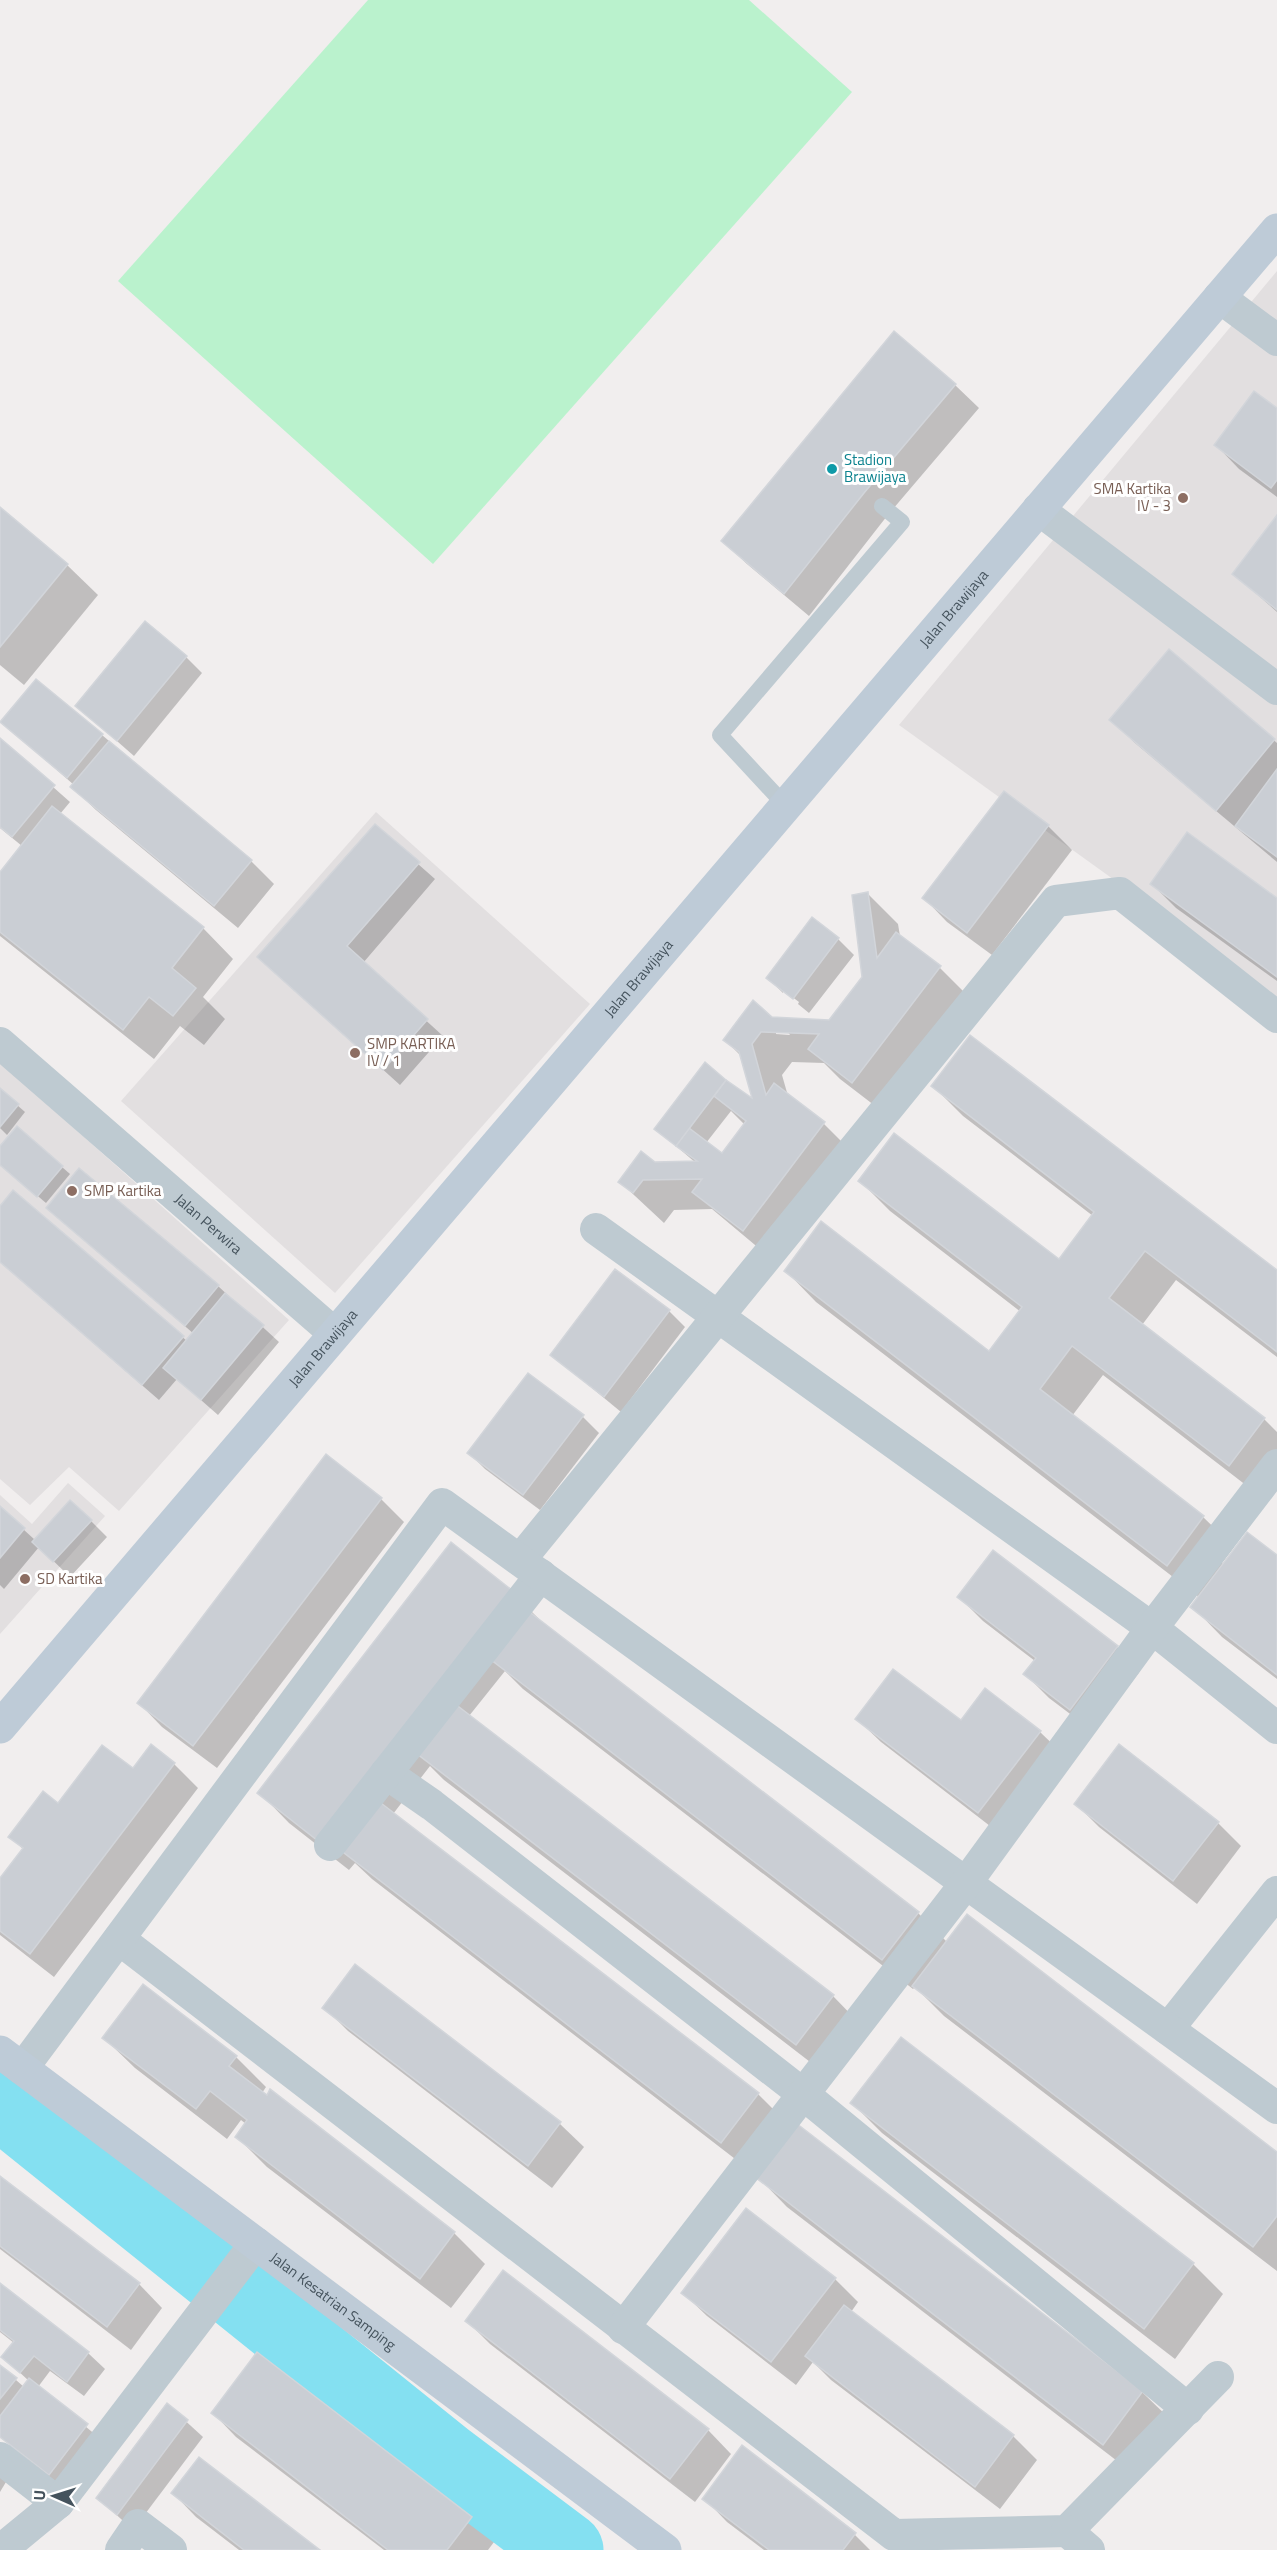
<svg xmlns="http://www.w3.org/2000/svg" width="1277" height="2550" font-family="'Titillium Web',sans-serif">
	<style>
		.education { fill: #e2dfe0 }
		.green { fill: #baf2cd }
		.shadow { fill: #0003; fill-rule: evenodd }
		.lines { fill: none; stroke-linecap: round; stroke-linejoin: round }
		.river { stroke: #84e0f1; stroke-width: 75 }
		.building { fill: #caced4; stroke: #d2d5da; stroke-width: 1.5 }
		.lane { stroke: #becad1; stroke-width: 16 }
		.street { stroke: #becad1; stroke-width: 32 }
		.secondary { stroke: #becbd7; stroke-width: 33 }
		.culture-dot { fill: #0f9aa8; stroke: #fff; stroke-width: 2 }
		.education-dot { fill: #8d6e63; stroke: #fff; stroke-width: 2 }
		.labels { text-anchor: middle; stroke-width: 6; stroke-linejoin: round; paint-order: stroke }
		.culture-label { font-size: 15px; fill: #0d838f; stroke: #fff; text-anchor: start }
		.education-label { font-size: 15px; fill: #785e54; stroke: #fff; text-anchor: start }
		.street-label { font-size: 15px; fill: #45535d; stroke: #fff }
	</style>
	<rect width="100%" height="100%" fill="#f1eeee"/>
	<g class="education">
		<path d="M1277,271V997L899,725Z"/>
		<path d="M376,812L590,1004L335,1293L121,1101Z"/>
		<path d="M0,1062L289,1320L119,1511L69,1467L30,1505L0,1479Z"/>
		<path d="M68,1483L105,1516L0,1634V1495L32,1524Z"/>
	</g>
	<path class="green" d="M368,0H749L852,92L433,564L118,281Z"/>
	<g class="shadow">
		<path d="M955,385L979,408L887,516L809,616L747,564L723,541Z"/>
		<path d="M1277,410V497L1239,469L1216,445Z"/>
		<path d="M0,509L67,565L98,595L24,685L0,665Z"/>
		<path d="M1277,518V612L1234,574Z"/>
		<path d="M1169,651L1277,743V862L1135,743L1111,720Z"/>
		<path d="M186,657L202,673L134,756L77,706Z"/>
		<path d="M2,722L102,735L251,861L274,884L238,928L96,810L72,787L74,785Z"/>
		<path d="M0,740L70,802L60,814L203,928L233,959L203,997L225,1019L204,1045L180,1026L154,1059L0,936V875L22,846L0,828Z"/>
		<path d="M1004,793L1048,826L1072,850L992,955L947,922L924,898Z"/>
		<path d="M375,826L435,879L363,963L443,1036L400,1085L276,973Z"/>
		<path d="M1152,884L1277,900V981L1176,908Z"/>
		<path d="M868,894L898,924L900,936L940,968L970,998L883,1112L840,1079L824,1063L792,1062L782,1075L788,1096L824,1124L854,1154L773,1260L712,1209L674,1210L664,1223L620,1182L654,1164L696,1163L656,1129L705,1064L754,1102L742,1057L725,1040L772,1019L830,1021L863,978ZM776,1031H787L790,1035L776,1034ZM731,1111L745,1125L722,1155L706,1143Z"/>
		<path d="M838,939L854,955L809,1013L798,1004L799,1002L783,990V993L768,978Z"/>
		<path d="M933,1086L1277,1272V1357L1176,1280L1142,1325L1264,1419L1277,1432V1473L1260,1496L1103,1375L1072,1416L1203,1517L1234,1547L1222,1563L1224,1565L1277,1557V1679L1222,1637L1192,1606L1199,1597L816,1302L786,1271L990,1353L1021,1312L890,1211L860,1181L1059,1261L1093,1216L963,1116Z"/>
		<path d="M0,1090L25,1112L7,1135L0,1128Z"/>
		<path d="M0,1146L62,1167L70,1174L46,1203L0,1164Z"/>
		<path d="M14,1192L187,1341L194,1334L48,1208L218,1286L279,1342L218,1415L177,1379L159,1400L0,1262V1208Z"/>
		<path d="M669,1311L685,1327L621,1412L552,1355Z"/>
		<path d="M583,1417L599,1433L540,1510L485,1469L469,1453Z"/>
		<path d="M381,1499L404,1522L217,1768L162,1727L139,1703Z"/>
		<path d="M0,1508L35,1540L91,1521L107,1537L70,1577L39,1547L4,1589L0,1585Z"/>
		<path d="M512,1592L542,1622L918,1913L947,1942L1277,2153V2271L944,2016L915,1987L913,1989L523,1689L505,1671L469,1716L833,1996L863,2027L827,2075L444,1780L430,1766L393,1814L758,2094L788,2124L752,2172L372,1879L355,1863L349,1870L289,1823L259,1792Z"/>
		<path d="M959,1597L1117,1647L1140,1671L1094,1732L1049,1698L1025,1674L1035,1661L983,1621Z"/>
		<path d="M857,1719L961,1722L1040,1732L1064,1755L1003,1836L881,1742Z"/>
		<path d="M151,1747L174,1764L198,1788L54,1977L0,1935V1881L24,1850L10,1836L58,1805L133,1770Z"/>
		<path d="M1076,1804L1218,1823L1241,1846L1197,1904L1099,1827Z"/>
		<path d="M356,1966L560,2124L584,2147L552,2188L348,2031L324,2007Z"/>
		<path d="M104,2038L236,2057L266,2087L262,2093L267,2097L271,2091L454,2233L485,2264L451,2308L267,2167L237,2137L246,2124L241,2120L227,2139L135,2068Z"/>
		<path d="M852,2103L1193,2264L1223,2294L1175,2359L882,2133Z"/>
		<path d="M757,2176L1142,2392L1173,2422L1134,2474L787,2207Z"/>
		<path d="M0,2178L139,2284L162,2308L131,2350L0,2249Z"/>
		<path d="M835,2279L858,2302L851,2312L1013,2436L1037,2460L1000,2509L831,2380L813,2362L796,2385L707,2316L683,2293Z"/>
		<path d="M0,2285L88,2353L105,2369L84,2396L50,2371L38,2387L103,2441L66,2490L0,2437V2366L24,2387L29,2381L3,2357L14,2343L0,2332Z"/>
		<path d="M467,2321L708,2430L731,2454L695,2502L490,2344Z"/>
		<path d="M168,2405L203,2437L133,2530L98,2498Z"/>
		<path d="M213,2413L471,2519L494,2542L488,2550H384L236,2437Z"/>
		<path d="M742,2447L855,2535L870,2550H764L727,2522L704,2498Z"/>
		<path d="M0,2476L6,2482L0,2492Z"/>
		<path d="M173,2493L317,2550H239L196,2517Z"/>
	</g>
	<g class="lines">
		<path class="river" d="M0,2101L445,2459L566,2550"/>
	</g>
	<g class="building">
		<path d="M894,331L956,384L864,493L784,594L721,541Z"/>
		<path d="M1254,391L1277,408V480L1271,488L1214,445Z"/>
		<path d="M0,507L68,564L0,647Z"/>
		<path d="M1277,515V610L1232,574Z"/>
		<path d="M145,621L187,656L117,741L75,706Z"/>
		<path d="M1169,649L1275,739L1216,811L1109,720Z"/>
		<path d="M36,679L103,734L67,778L0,722Z"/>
		<path d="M0,738L55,785L12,837L0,827Z"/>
		<path d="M109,741L252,860L214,906L70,787Z"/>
		<path d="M1277,769V857L1235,826Z"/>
		<path d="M1004,791L1049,825L967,933L922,898Z"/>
		<path d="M52,806L204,927L172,968L196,988L173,1016L149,997L123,1030L0,932V872Z"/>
		<path d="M375,824L420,862L347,946L428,1019L383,1070L257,957Z"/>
		<path d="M1187,832L1277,898V977L1150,884Z"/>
		<path d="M868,892L877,958L896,932L941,966L852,1083L808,1049L819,1034L761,1032L752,1044L766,1095L774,1083L825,1122L743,1231L692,1192L702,1179L643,1180L633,1193L618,1182L641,1151L655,1162L697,1161L676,1146L689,1128L722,1153L746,1121L714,1096L726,1080L752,1098L739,1052L723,1040L753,1000L772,1017L829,1020L862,977L852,895Z"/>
		<path d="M812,917L839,938L793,999L766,978Z"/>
		<path d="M970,1035L1277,1270V1352L1145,1251L1109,1298L1265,1418L1229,1466L1072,1346L1040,1389L1204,1516L1167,1566L784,1271L821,1221L989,1351L1022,1307L858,1181L894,1133L1059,1259L1094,1212L931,1086Z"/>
		<path d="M705,1062L726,1080L676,1146L654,1129Z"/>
		<path d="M0,1088L19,1104L0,1127Z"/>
		<path d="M17,1126L63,1166L37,1197L0,1165V1146Z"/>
		<path d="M79,1168L219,1285L185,1326L46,1208Z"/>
		<path d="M13,1190L184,1336L142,1385L0,1262V1206Z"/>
		<path d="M615,1269L670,1310L604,1397L550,1355Z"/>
		<path d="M225,1293L264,1325L201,1400L163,1368Z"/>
		<path d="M528,1373L584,1415L523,1495L467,1453Z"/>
		<path d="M326,1454L382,1498L193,1746L137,1703Z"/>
		<path d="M70,1500L92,1520L53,1562L32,1542Z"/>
		<path d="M0,1506L25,1528L0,1558Z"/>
		<path d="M1247,1532L1277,1555V1675L1190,1607Z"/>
		<path d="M451,1542L513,1591L318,1841L257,1793Z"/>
		<path d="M993,1550L1118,1646L1070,1710L1023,1674L1036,1658L957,1597Z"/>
		<path d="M527,1610L919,1912L882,1960L490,1659Z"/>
		<path d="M893,1669L961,1720L985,1688L1041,1731L978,1813L855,1719Z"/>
		<path d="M450,1700L834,1995L796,2045L412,1750Z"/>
		<path d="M151,1744L175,1763L30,1954L0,1931V1878L23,1848L8,1837L43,1791L58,1803L102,1745L133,1768Z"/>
		<path d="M1119,1744L1219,1822L1173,1881L1074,1804Z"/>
		<path d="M377,1800L759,2093L721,2143L339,1849Z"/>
		<path d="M967,1914L1277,2152V2216L1253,2247L912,1986Z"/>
		<path d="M355,1964L561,2122L528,2166L322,2008Z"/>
		<path d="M143,1984L237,2056L229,2066L267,2095L270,2089L455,2232L420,2279L235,2137L247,2120L210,2091L196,2109L102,2038Z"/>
		<path d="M901,2037L1194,2263L1144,2329L850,2103Z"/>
		<path d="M796,2123L1143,2391L1103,2445L755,2177Z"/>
		<path d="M0,2176L140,2283L107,2327L0,2246Z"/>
		<path d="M746,2208L836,2278L771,2362L681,2293Z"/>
		<path d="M503,2270L709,2429L670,2479L465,2321Z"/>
		<path d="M0,2283L89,2352L67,2382L34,2356L20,2373L1,2357L14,2341L0,2330Z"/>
		<path d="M844,2305L1014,2435L975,2487L805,2356Z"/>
		<path d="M257,2352L472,2517L447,2550H388L211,2413Z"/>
		<path d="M0,2365L17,2378L0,2399Z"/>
		<path d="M29,2378L88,2424L49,2475L0,2437V2416Z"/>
		<path d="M167,2403L188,2420L117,2515L96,2498Z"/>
		<path d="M742,2445L856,2533L843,2550H769L702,2499Z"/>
		<path d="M199,2457L320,2550H244L171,2493Z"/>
	</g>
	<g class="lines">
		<path class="lane" d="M785,805L720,735L902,522L882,506"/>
		<g class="street">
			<path d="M1219,297L1277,340"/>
			<path d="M1038,509L1277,689"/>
			<path id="s1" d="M0,1043L335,1334"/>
			<path d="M596,1229L1152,1628L1277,1728"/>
			<path d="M520,1560L1056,901L1120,893L1277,1017"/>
			<path d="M386,1773L432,1805L803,2094L1188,2409"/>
			<path d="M330,1845L541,1575"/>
			<path d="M119,1939L894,2535L1067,2531L1218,2377"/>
			<path d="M1168,2029L1277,1892"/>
			<path d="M22,2069L442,1504L1277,2108"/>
			<path d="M623,2328L966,1883L1152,1628L1277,1465"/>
			<path d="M0,2458L58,2503"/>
			<path d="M1067,2531L1089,2550"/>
			<path d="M1,2550L58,2503L256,2243"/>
			<path d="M121,2550L138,2525L171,2550"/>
		</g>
		<g class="secondary">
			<path id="s2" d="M0,1727L1277,230"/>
			<path id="s3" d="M0,2052L665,2550"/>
		</g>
	</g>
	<circle class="culture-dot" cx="832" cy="469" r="6"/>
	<g class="education-dot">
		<circle cx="1183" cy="498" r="6"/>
		<circle cx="355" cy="1053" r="6"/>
		<circle cx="72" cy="1191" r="6"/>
		<circle cx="25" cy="1579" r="6"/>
	</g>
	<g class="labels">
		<g class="culture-label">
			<text x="844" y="465">Stadion<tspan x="844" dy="17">Brawijaya</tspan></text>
		</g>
		<g class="education-label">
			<text x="1171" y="494" text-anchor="end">SMA Kartika<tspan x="1171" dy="17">IV - 3</tspan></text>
			<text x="367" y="1049">SMP KARTIKA<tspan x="367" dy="17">IV / 1</tspan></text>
			<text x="84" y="1196">SMP Kartika</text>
			<text x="37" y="1584">SD Kartika</text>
		</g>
		<g class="street-label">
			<text dy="5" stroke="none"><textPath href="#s2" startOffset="1470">Jalan Brawijaya</textPath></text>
			<text dy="5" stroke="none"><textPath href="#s2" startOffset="984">Jalan Brawijaya</textPath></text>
			<text dy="5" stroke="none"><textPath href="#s1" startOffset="276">Jalan Perwira</textPath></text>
			<text dy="5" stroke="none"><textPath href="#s2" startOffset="498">Jalan Brawijaya</textPath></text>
			<text dy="5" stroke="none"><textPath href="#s3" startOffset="416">Jalan Kesatrian Samping</textPath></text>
		</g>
	</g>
	<g transform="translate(54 2496) rotate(273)" stroke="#ffffff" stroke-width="4.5" paint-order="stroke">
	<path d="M0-4.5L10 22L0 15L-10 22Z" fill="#45535d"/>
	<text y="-9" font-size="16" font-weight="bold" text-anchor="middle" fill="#45535d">U</text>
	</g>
</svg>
